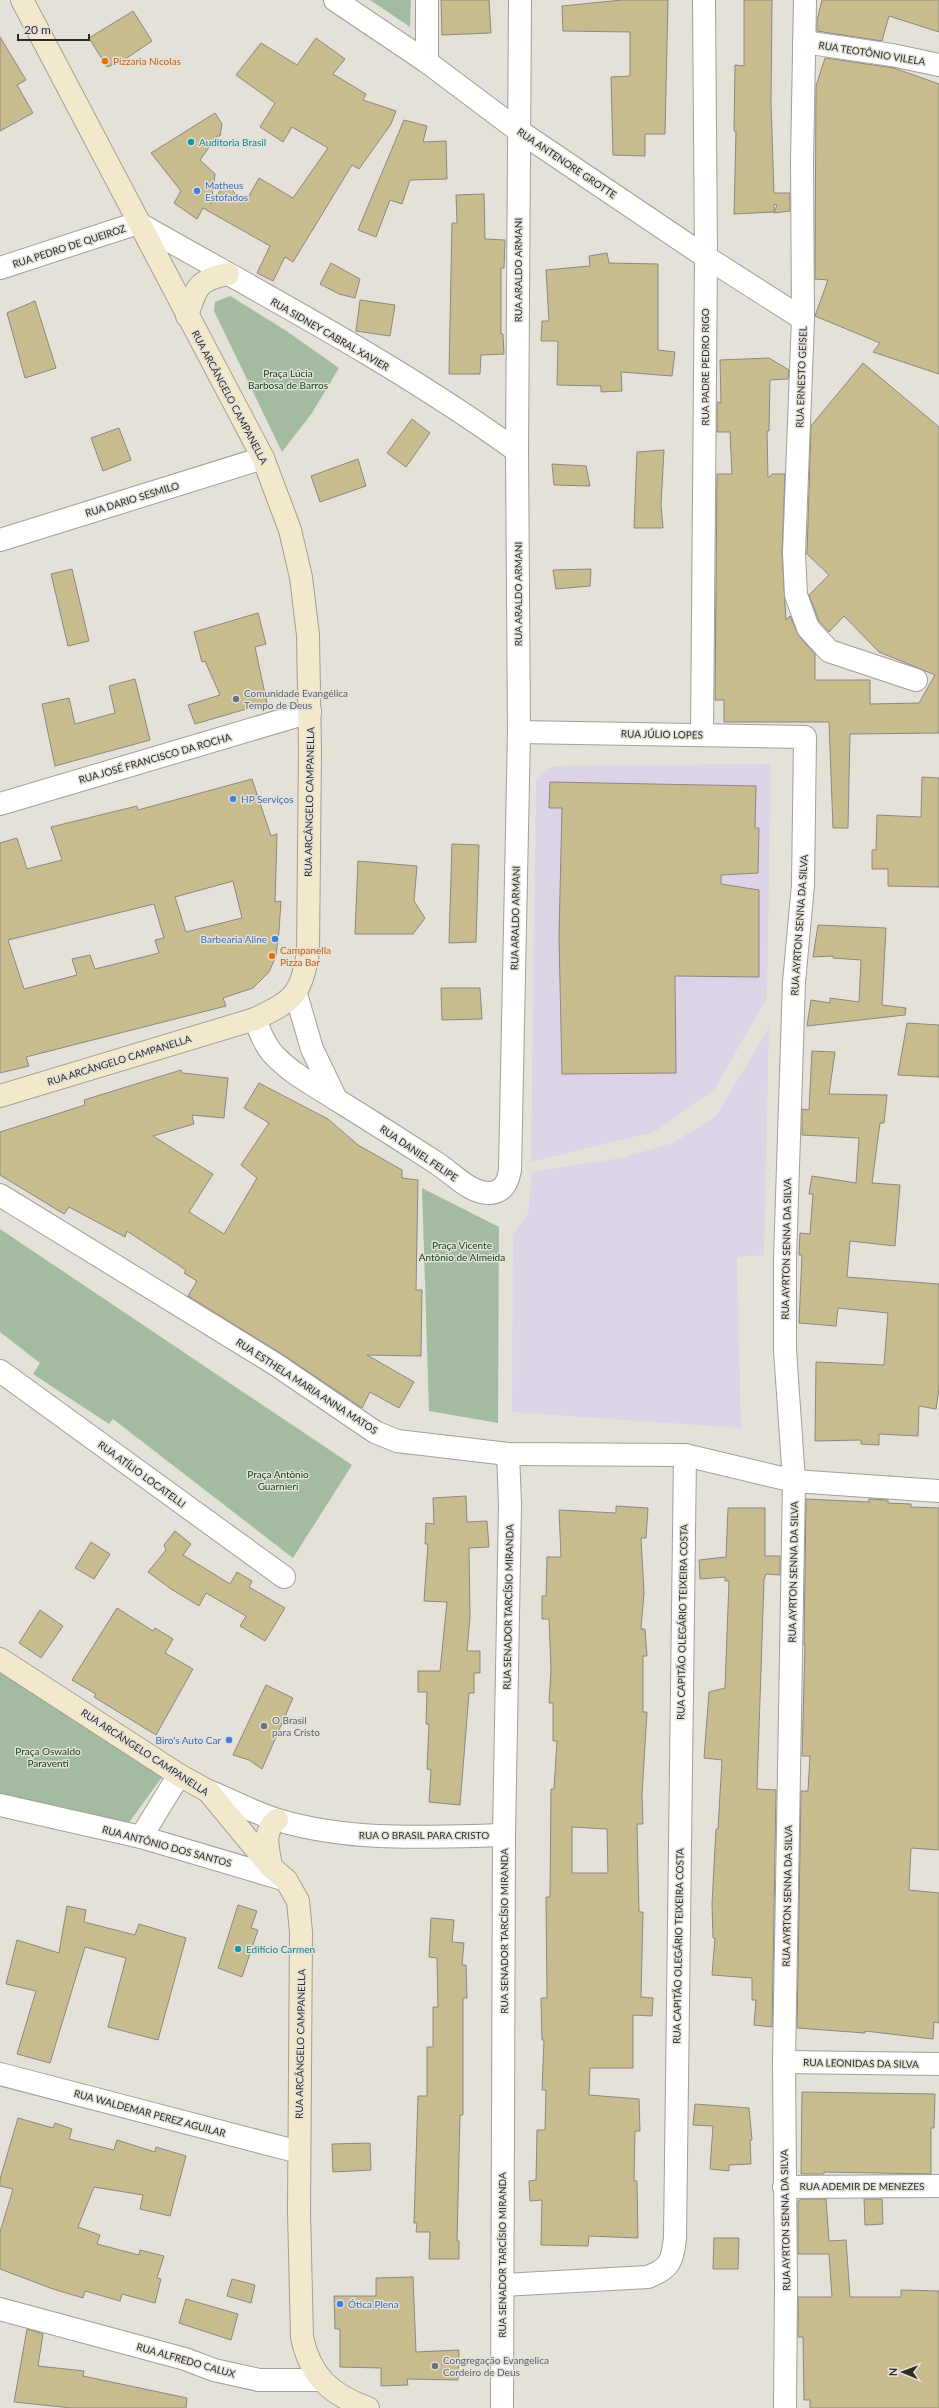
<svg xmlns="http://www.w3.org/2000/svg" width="939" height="2408" font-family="Lato,sans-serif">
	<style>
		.education { fill: #ddd3e7 }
		.green { fill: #a2bba1 }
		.building { fill: #c8bc8f; stroke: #8a8880; fill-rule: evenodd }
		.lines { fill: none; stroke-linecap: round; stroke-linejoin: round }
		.street-casing { stroke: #a19f97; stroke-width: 24 }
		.secondary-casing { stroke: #a19f97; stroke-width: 24 }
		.street { stroke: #fff; stroke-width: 22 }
		.secondary { stroke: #f2e8cc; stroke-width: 22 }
		.food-dot { fill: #e8710a; stroke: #e4e1d9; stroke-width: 1.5 }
		.culture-dot { fill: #0f9aa8; stroke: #e4e1d9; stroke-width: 1.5 }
		.shop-dot { fill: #3f7fe0; stroke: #e4e1d9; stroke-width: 1.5 }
		.worship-dot { fill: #6b7280; stroke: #e4e1d9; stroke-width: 1.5 }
		.labels { text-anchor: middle; stroke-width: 3; stroke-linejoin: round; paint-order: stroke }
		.street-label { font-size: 10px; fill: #2d2c29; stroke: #e4e1d9 }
		.food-label { font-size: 10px; fill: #c56008; stroke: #e4e1d9; text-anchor: start }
		.culture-label { font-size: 10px; fill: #0d838f; stroke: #e4e1d9; text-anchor: start }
		.shop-label { font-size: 10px; fill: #366cbe; stroke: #e4e1d9; text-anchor: start }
		.park-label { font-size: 10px; fill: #114416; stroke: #e4e1d9 }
		.worship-label { font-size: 10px; fill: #5b616d; stroke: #e4e1d9; text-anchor: start }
	</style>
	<rect width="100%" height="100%" fill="#e4e1d9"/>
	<g class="education">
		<path d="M771,764L767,998L714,1090L654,1132L531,1162L536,779L553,766Z"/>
		<path d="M769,1027L764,1255L737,1257L741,1428L512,1412L513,1235L528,1213L532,1172L621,1158L673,1143L716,1116Z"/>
	</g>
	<g class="green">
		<path d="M370,0H411L410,27Z"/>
		<path d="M230,296L285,330L339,368L312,413L282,452L214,311L215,302Z"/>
		<path d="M422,1188L499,1227L498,1423L429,1411Z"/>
		<path d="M0,1229L352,1465L293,1558L113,1419L109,1424L33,1374L40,1363L0,1332Z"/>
		<path d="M0,1664L162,1777L128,1824L0,1795Z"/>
	</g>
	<g class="building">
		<path d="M441,0H489L491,33L442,35Z"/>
		<path d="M622,0H668L665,134H645V156L613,155L611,77L630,76V32L563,31L562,6Z"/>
		<path d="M744,0H772L771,104L774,193H790V211L774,213L777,205L774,204V212L734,214L736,131H734L735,65L744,66Z"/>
		<path d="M822,0H939V32L889,16L882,41L817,31V20Z"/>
		<path d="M133,11L152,41L124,60L107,67L89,38Z"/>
		<path d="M0,37L26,80L17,85L33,113L0,131Z"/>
		<path d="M316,38L345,59L333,74L366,94L363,100L396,111L391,124L359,169L352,165L293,262L285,257L273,281L257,273L270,246L203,208L197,219L174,203L181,191L151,153L215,113L222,124L220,136H217L200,160L215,174L211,204L225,183L245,203L259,178L293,198L328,148L292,127L283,142L260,127L275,103L236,75L261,43L297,65Z"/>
		<path d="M825,58L894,68L939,84V374L873,352L880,343L815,316L828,280L815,279L816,86Z"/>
		<path d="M404,120L427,126L423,142L446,141L447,179L410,180L402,204L390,200L376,237L358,230Z"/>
		<path d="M484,194L485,239L505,240L504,268H501V334H503L504,354L481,355L480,374H449L452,223H457L456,195Z"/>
		<path d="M607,253L609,263L658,264V350L675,352L672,376L621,372L622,391L601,392V386L557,385L558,341H541L542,321H549L546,270L590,266L589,256Z"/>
		<path d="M331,263L360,279L355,298L339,294L320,284Z"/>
		<path d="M360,300L395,305L390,336L356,331Z"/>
		<path d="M35,301L56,368L25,378L7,313Z"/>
		<path d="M769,358L789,370L788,379L770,380L769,431H767L768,478L772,474H785L782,554L786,620L790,616L799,636L815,654V680H870V704L919,703L935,675L879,652L844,616L829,632L819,621L809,595L829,575L807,554L811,426L863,363L939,427V733L850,734L848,828H833L829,722H724V700H715L717,474H732L730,432H717V402L721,403L720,360Z"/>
		<path d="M412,419L430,433L406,467L387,453Z"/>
		<path d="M119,428L131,460L103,471L91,438Z"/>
		<path d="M664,450L661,505L663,528H634L637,452Z"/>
		<path d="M358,459L366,486L320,502L311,476Z"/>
		<path d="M552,464L586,466L590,486L554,485Z"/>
		<path d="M72,569L89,641L68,646L51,574Z"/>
		<path d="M591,569L590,586L556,589L553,570Z"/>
		<path d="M258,613L266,644L255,647L267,703L195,724L188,705L220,695L205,661L202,662L194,632Z"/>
		<path d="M135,679L150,740L55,766L42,704L69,698L75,724L115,713L109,686Z"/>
		<path d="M922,777L939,778V887L888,886V869H872V850H876L877,815L921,817Z"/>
		<path d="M252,779L271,836L277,834L275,902L281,901L279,931L276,956L269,972L253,988L223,998L226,1006L26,1057L29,1066L0,1073V843L17,838L27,869L62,860L51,827L137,806L138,810ZM233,881L242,918L186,932L175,897ZM154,904L164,938L155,940L159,953L95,969L90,955L72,959L77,975L24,989L8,940Z"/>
		<path d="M550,782L756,786L755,828H759L758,873L721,875V884L759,890V977L675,976L676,1073L562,1074L559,937L562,808H549Z"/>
		<path d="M452,844L479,845L476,942L449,943Z"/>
		<path d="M358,861L417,866L414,901L425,918L413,934H355Z"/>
		<path d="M818,925L886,928L882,1005L906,1008L905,1015L807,1026L811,1000L830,1003V998L859,1002L861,960L833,958V956L813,957Z"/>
		<path d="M441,988H480L482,1019L442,1020Z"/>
		<path d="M907,1023L939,1025V1077L898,1075Z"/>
		<path d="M812,1051L835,1052L829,1094L887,1095L884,1123H880L872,1183L900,1185L895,1246L850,1241L847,1277L939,1284V1388L936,1409L919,1406L918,1436L879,1434V1445L861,1444V1440L815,1441L816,1362L884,1365L888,1313L838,1308L836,1326L799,1323L802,1255H799L800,1233L810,1234L813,1194H809L812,1176L856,1183L859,1138L802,1135V1109L809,1110Z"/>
		<path d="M181,1070L182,1073L228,1078L224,1118L192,1115L194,1124L153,1136L213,1174L189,1212L224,1234L257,1178L241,1165L269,1123L244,1108L259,1083L328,1119L358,1145L402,1170V1178L418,1180L416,1290H422L421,1356L367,1355L414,1382L399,1408L370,1392L362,1408L282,1354L188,1296L197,1281L184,1273L186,1270L127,1231L125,1237L69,1207L64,1214L0,1175V1132L85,1105L84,1100Z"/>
		<path d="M466,1496L467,1522L487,1521L489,1547L469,1548L470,1617L467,1651H480V1673H474V1693H469L460,1805L429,1802L431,1770L427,1769L429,1724H426L427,1692H418V1671H440L447,1602L424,1601L428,1544H425L426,1523L434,1524L433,1498Z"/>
		<path d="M806,1499L869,1502V1499L888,1500V1503L911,1504V1507L939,1508V1850L911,1848L909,1890L939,1893V2023L934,2022L933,2039L865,2031V2033L797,2028L801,1791H808L810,1756H802L805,1645H804Z"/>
		<path d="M616,1506L648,1508L646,1538H641L644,1593L641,1629H645L647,1656H643V1712H647L642,1795L643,1824H637L639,1912H643L641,1997L653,1998L652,2016L633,2015V2068H590L589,2095L639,2099L640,2131H635L634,2181H637L638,2238L589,2236L588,2246L541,2245L542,2200L530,2201L529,2181L536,2180L537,2130H545L546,2090H542L544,2040H542L541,1998H547L546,1897H550L551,1789H554L557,1741H553V1703H549L551,1670L549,1619H542V1596H546L547,1557H561L559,1510L616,1513ZM572,1827L607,1829L608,1873H572Z"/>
		<path d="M728,1508H765V1556H780V1575L766,1574L764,1580L757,1789L776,1790L772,2027L754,2025L756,2000H752V1978L712,1975L715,1938H713L712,1904L716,1829H718L722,1760L704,1758L709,1692L725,1688L729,1581H725V1577L700,1579L699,1560L726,1557Z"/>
		<path d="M175,1531L191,1544L183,1555L230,1584L237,1572L252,1581L249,1587L285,1608L265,1641L240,1626L246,1616L206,1593L199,1606L171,1589L148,1572L166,1550L164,1545Z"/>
		<path d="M91,1542L110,1554L94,1579L75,1568Z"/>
		<path d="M117,1608L153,1631L155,1628L173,1639L165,1653L193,1669L156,1735L94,1697L96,1694L72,1680Z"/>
		<path d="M40,1610L63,1626L41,1658L19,1643Z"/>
		<path d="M266,1685L293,1698L262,1769L249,1760L233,1755Z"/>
		<path d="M238,1905L257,1911L251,1928L258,1930L242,1977L218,1968Z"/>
		<path d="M67,1906L86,1910L84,1922L135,1935L139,1924L186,1938L158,2040L108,2027L126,1958L85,1947L50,2063L17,2054L36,1991L6,1984L17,1940L59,1953Z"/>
		<path d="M431,1918L454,1920L452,1942L464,1943L462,1965H466L467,1998H463V2115H460L457,2241H459V2259H429L430,2232H416L417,2223H414L418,2096H427V2047H433V2007H438L437,1958L429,1957Z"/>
		<path d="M802,2092L935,2094L934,2128H931V2174L824,2172V2174H801Z"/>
		<path d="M695,2104L749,2108L752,2140H750L751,2164L729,2165V2171L710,2169L713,2126L693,2125Z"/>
		<path d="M18,2118L53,2128L55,2123L72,2129L69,2139L114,2150L117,2140L155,2152L156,2147L186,2156L170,2216L140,2209L143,2195L94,2187L78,2227L100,2235L97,2244L139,2255L140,2250L164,2256L157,2278L161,2279L155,2303L122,2294L120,2301L85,2291L83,2298L53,2289L0,2269V2232L13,2189L0,2186V2179Z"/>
		<path d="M370,2143L371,2170L333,2172L332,2144Z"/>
		<path d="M801,2199H826L829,2241L846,2240L850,2297H901V2290L939,2291V2408H810V2400H804L803,2337H798V2297H832L829,2254H798V2201Z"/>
		<path d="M864,2199H882L883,2224L865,2225Z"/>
		<path d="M714,2238H739L738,2269H713Z"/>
		<path d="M413,2277L416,2352L459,2350L458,2380L407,2379L408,2385L381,2386V2368L340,2367V2329H335L334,2296H376V2278Z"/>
		<path d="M232,2279L255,2285L251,2303L227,2296Z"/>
		<path d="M186,2299L238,2314L231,2340L179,2323Z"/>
		<path d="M27,2329L43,2334L38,2366L84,2371L83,2376L187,2398L186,2408H72L14,2402Z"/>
	</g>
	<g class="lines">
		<g class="street-casing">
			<g id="street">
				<path d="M335,0L427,62L519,131L706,257L803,319"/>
				<path d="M805,0L802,161L803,319L794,553L796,595L808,628L829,651L916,680"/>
				<path d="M804,42L892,55L939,65"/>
				<path d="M427,62V0"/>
				<path d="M0,268L138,223C266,296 398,365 517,451"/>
				<path d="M0,540L263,458"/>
				<path d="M519,732L805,737L803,885L794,982L785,1259V1350L794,1481L784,2062L786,2286L785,2408"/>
				<path d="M702,735L706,257L704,0"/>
				<path d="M0,804L310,712"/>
				<path d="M296,994L312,1049L336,1099"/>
				<path d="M255,1019C260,1032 265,1046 275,1056C293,1075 316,1086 337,1100C371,1121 404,1142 438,1164C453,1174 471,1194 490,1193C504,1192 508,1182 510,1170L519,732L517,451L520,0"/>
				<path d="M0,1195L275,1364L375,1432L397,1441L508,1454L685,1455L794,1481L939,1491"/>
				<path d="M0,1371L284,1577"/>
				<path d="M208,1791C231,1800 254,1813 278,1820C351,1842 428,1837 504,1835"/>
				<path d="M0,1805L141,1837L286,1880"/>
				<path d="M141,1837L179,1775"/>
				<path d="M784,2062L939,2064"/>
				<path d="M0,2074L299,2152"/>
				<path d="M784,2187L939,2186"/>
				<path d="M502,2285L648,2277C671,2268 672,2261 675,2238L685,1455"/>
				<path d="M0,2309L185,2359L214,2370L259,2380H321"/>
				<path d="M502,2408L504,1835L510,1505L508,1454"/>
			</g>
		</g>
		<g class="secondary-casing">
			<g id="secondary">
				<path d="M187,316C196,288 197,280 228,274"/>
				<path d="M0,1096L255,1019C294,1000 300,996 308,953L310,751L308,635L301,577L290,530L263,458L22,0"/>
				<path d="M0,1659L179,1775L208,1791L271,1867L286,1880L298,1901L301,1932L299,2212L302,2337C310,2376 331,2395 368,2408"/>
				<path d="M271,1867C269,1849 261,1833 277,1820"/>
			</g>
		</g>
		<use href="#street" class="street"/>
		<use href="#secondary" class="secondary"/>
	</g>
	<g class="food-dot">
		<circle cx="105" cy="61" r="4"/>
		<circle cx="272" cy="956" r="4"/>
	</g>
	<g class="culture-dot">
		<circle cx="191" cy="142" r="4"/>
		<circle cx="238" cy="1949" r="4"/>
	</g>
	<g class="shop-dot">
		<circle cx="197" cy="191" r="4"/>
		<circle cx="233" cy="799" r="4"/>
		<circle cx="275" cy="939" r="4"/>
		<circle cx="229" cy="1740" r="4"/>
		<circle cx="340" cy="2304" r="4"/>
	</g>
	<g class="worship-dot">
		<circle cx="236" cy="699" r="4"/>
		<circle cx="264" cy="1726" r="4"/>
		<circle cx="435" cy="2366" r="4"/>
	</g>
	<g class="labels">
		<g class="street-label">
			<text transform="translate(872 53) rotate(9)" y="4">RUA TEOTÔNIO VILELA</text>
			<text transform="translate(567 163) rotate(34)" y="4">RUA ANTENORE GROTTE</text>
			<text transform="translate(69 246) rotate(-18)" y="4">RUA PEDRO DE QUEIROZ</text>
			<text transform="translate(518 270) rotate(-90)" y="4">RUA ARALDO ARMANI</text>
			<text transform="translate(330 334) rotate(30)" y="4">RUA SIDNEY CABRAL XAVIER</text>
			<text transform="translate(705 367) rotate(-90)" y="4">RUA PADRE PEDRO RIGO</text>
			<text transform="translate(801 377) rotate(-88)" y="4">RUA ERNESTO GEISEL</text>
			<text transform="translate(230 397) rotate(62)" y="4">RUA ARCÂNGELO CAMPANELLA</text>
			<text transform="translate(132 499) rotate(-17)" y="4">RUA DARIO SESMILO</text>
			<text transform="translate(518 594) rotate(-90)" y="4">RUA ARALDO ARMANI</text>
			<text transform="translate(662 734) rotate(1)" y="4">RUA JÚLIO LOPES</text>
			<text transform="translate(155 758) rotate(-16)" y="4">RUA JOSÉ FRANCISCO DA ROCHA</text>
			<text transform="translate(309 802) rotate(-89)" y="4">RUA ARCÂNGELO CAMPANELLA</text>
			<text transform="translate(515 918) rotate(-89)" y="4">RUA ARALDO ARMANI</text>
			<text transform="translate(799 925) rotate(-86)" y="4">RUA AYRTON SENNA DA SILVA</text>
			<text transform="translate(119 1060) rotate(-17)" y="4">RUA ARCÂNGELO CAMPANELLA</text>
			<text transform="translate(419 1153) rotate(34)" y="4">RUA DANIEL FELIPE</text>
			<text transform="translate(786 1249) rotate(-89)" y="4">RUA AYRTON SENNA DA SILVA</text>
			<text transform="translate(307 1386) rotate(33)" y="4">RUA ESTHELA MARIA ANNA MATOS</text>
			<text transform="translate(142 1474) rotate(36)" y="4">RUA ATÍLIO LOCATELLI</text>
			<text transform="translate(793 1572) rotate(-89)" y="4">RUA AYRTON SENNA DA SILVA</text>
			<text transform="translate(508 1607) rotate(-89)" y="4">RUA SENADOR TARCÍSIO MIRANDA</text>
			<text transform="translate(682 1622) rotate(-89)" y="4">RUA CAPITÃO OLEGÁRIO TEIXEIRA COSTA</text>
			<text transform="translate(145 1752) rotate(33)" y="4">RUA ARCÂNGELO CAMPANELLA</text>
			<text x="424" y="1839">RUA O BRASIL PARA CRISTO</text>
			<text transform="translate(167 1846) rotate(15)" y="4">RUA ANTÔNIO DOS SANTOS</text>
			<text transform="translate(787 1896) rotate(-89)" y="4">RUA AYRTON SENNA DA SILVA</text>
			<text transform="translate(504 1931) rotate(-90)" y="4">RUA SENADOR TARCÍSIO MIRANDA</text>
			<text transform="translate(678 1946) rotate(-89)" y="4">RUA CAPITÃO OLEGÁRIO TEIXEIRA COSTA</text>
			<text transform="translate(300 2044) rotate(-89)" y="4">RUA ARCÂNGELO CAMPANELLA</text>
			<text transform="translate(861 2063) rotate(1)" y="4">RUA LEONIDAS DA SILVA</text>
			<text transform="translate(150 2113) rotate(15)" y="4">RUA WALDEMAR PEREZ AGUILAR</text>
			<text x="862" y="2190">RUA ADEMIR DE MENEZES</text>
			<text transform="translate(785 2220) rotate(-91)" y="4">RUA AYRTON SENNA DA SILVA</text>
			<text transform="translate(502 2255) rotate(-90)" y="4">RUA SENADOR TARCÍSIO MIRANDA</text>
			<text transform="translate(186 2360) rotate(16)" y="4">RUA ALFREDO CALUX</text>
		</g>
		<g class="food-label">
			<text x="113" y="65">Pizzaria Nicolas</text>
			<text x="280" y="954">Campanella<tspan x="280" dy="12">Pizza Bar</tspan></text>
		</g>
		<g class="culture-label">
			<text x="199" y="146">Auditoria Brasil</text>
			<text x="246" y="1953">Edifício Carmen</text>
		</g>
		<g class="shop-label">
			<text x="205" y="189">Matheus<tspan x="205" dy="12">Estofados</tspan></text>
			<text x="241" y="803">HP Serviços</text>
			<text x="267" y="943" text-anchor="end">Barbearia Aline</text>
			<text x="221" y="1744" text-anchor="end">Biro's Auto Car</text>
			<text x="348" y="2308">Ótica Plena</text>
		</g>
		<g class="park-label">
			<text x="288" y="377">Praça Lúcia<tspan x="288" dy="12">Barbosa de Barros</tspan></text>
			<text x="462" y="1249">Praça Vicente<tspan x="462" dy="12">Antônio de Almeida</tspan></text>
			<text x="278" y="1478">Praça Antônio<tspan x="278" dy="12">Guarnieri</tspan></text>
			<text x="48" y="1755">Praça Oswaldo<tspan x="48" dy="12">Paraventi</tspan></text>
		</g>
		<g class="worship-label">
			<text x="244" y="697">Comunidade Evangélica<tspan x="244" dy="12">Tempo de Deus</tspan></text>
			<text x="272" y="1724">O Brasil<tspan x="272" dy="12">para Cristo</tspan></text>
			<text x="443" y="2364">Congregação Evangelica<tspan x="443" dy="12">Cordeiro de Deus</tspan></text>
		</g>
	</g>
	<g transform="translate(903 2372) rotate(271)" stroke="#e4e1d9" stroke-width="3" paint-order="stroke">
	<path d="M0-3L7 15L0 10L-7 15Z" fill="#2d2c29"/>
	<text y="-6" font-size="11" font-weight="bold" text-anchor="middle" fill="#2d2c29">N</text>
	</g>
	<path d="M18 34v6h71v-6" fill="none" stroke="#2d2c29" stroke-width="2"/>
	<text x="24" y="34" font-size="12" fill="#2d2c29" stroke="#e4e1d9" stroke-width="3" paint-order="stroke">20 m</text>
</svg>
